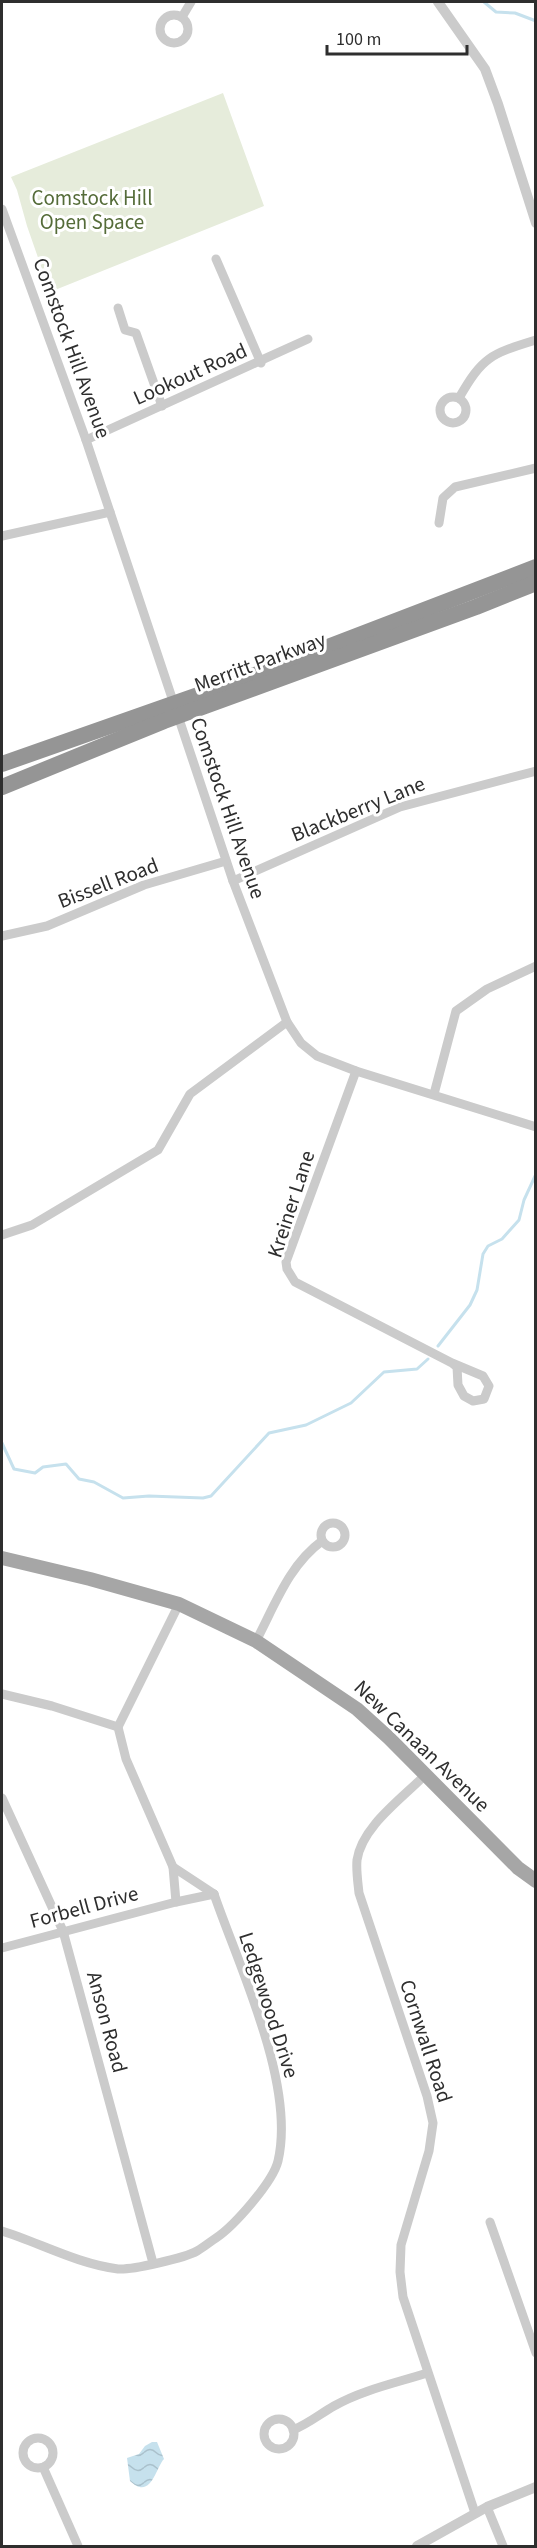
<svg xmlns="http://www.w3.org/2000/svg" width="537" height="2548" font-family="'Source Sans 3',sans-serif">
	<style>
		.park { fill: #e6ecdb }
		.water { fill: url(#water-waves) }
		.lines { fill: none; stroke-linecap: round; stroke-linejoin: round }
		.stream { stroke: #c6e1ed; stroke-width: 3 }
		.minor { stroke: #cbcbcb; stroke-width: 9 }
		.tertiary { stroke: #cbcbcb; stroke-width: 10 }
		.primary { stroke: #a6a6a6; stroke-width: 14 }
		.motorway { stroke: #959595; stroke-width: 16 }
		.labels { text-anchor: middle; stroke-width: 6; stroke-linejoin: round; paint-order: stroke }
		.park-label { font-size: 21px; fill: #556c39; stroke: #fff }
		.street-label { font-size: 21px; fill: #2e2e2e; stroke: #fff }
	</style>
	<defs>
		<pattern id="water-waves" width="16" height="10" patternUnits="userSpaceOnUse" patternTransform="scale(1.5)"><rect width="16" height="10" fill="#c6e1ed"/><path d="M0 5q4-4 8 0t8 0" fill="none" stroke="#aac1cc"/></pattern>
	</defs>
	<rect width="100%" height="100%" fill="#fff"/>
	<path class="park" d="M223,93L264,206L50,292L27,226L17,190L11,177Z"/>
	<path class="water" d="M152,2442H157L164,2459C156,2467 151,2501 130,2481L127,2458L139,2454L145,2446Z"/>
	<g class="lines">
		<g class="stream">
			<path d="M484,2L496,12L515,13L536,21"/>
			<path d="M438,1346L470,1305L477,1290L483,1254L488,1246L502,1239L519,1220L524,1200L536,1174"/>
			<path d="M2,1443L14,1469L35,1473L43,1467L66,1464L79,1479L94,1482L123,1498L149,1496L203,1498L211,1496L269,1433L306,1425L351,1403L384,1372L417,1369L428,1359"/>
		</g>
		<g class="minor">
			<circle cx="174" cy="29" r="14"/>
			<path d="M182,17L191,2"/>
			<path d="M2,209L86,440L233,881L287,1022L301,1043L317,1056L356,1071L536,1127"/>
			<path d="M216,259L261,363"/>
			<path d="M118,308L125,330L136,333L162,406"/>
			<circle cx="453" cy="410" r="13"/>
			<path d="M459,398C483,356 491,354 536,340"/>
			<path d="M86,440L308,339"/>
			<path d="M439,523L443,498L455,487L536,468"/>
			<path d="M2,536L110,512"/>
			<path d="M233,881L400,807L536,771"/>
			<path d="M2,936L47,926L144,885L226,861"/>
			<path d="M356,1071L286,1262L287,1269L295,1282L452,1363L457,1367L458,1385L464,1396L473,1401L484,1399L489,1386L483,1376L452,1363"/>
			<path d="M434,1094L456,1011L487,989L536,966"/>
			<path d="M2,1235L32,1225L158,1150L190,1094L287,1022"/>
			<circle cx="333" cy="1535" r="12"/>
			<path d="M256,1641C275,1605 289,1565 322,1541"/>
			<path d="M2,1694L52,1706L118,1727L126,1759L173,1867L214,1894"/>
			<path d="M118,1727L179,1604"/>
			<path d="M426,1774C403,1798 362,1826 357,1860C356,1871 358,1883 359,1893L427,2096L433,2123L429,2151L401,2245L400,2272L403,2297L475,2513"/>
			<path d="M2,1798L63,1931L153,2263"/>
			<path d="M173,1867L176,1902"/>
			<path d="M2,1948L176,1902L214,1894"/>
			<path d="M490,2222L536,2353"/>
			<path d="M2,2231C40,2243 78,2264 118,2269C132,2270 185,2258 197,2251C204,2247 210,2242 216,2238C234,2226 273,2182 278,2161C296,2084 239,1967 214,1894"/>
			<circle cx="279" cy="2434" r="15"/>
			<path d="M293,2430C308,2424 320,2414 334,2406C362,2390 396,2383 427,2373"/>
			<circle cx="38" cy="2453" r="15"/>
			<path d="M43,2467L78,2546"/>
			<path d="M487,2507L503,2546"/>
		</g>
		<g class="tertiary">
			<path d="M438,2L485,69L498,104L536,223"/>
			<path d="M417,2546L487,2507L536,2487"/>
		</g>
		<path class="primary" d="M2,1558L90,1579L179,1604L256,1641L357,1709L389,1738L518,1868L536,1881"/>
		<g class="motorway">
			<path d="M2,764L252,676L536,567"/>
			<path d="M2,787L164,721L476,607L536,583"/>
		</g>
	</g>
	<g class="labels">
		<g class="park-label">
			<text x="92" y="205">Comstock Hill<tspan x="92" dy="24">Open Space</tspan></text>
		</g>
		<g class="street-label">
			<text transform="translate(72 348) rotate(70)" y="7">Comstock Hill Avenue</text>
			<text transform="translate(190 374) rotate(-24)" y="7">Lookout Road</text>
			<text transform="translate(260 662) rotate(-20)" y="7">Merritt Parkway</text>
			<text transform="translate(228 808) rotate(71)" y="7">Comstock Hill Avenue</text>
			<text transform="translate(358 809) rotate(-22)" y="7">Blackberry Lane</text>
			<text transform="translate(108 883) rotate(-21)" y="7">Bissell Road</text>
			<text transform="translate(291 1204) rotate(-72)" y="7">Kreiner Lane</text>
			<text transform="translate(422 1746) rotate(44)" y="7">New Canaan Avenue</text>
			<text transform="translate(84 1907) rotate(-15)" y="7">Forbell Drive</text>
			<text transform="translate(269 2005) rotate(72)" y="7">Ledgewood Drive</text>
			<text transform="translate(107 2022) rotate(75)" y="7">Anson Road</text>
			<text transform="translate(426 2041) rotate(72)" y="7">Cornwall Road</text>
		</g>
	</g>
	<rect width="537" height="2548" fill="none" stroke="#2e2e2e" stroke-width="6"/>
	<path d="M327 45v9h140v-9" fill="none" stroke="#2e2e2e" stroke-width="3"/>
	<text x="336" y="45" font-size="18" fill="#2e2e2e" stroke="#ffffff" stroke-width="4.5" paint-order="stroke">100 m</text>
</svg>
